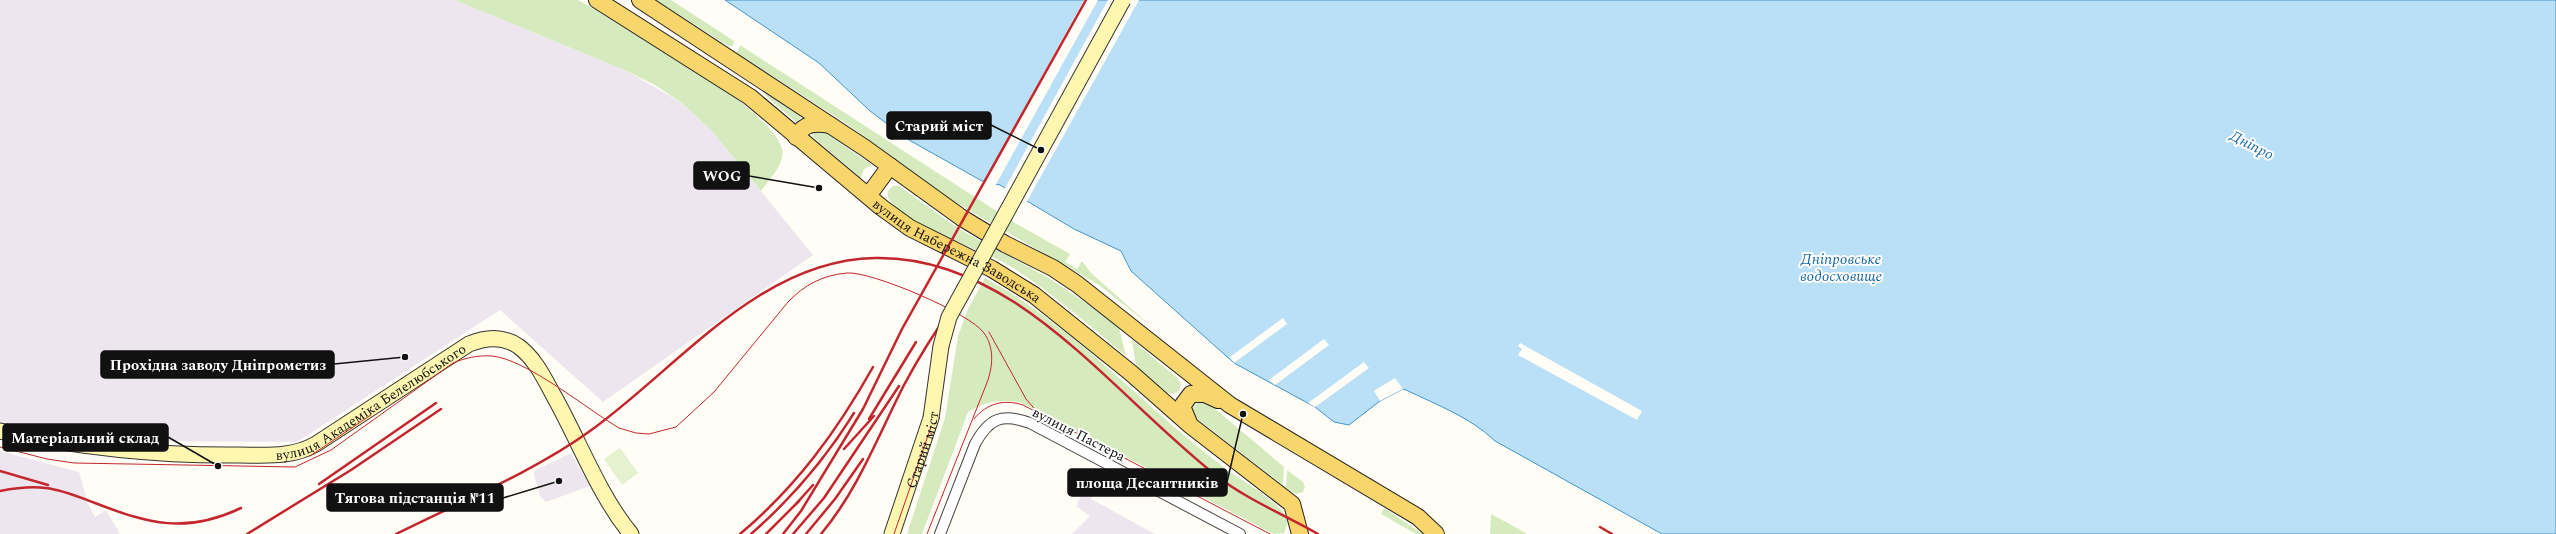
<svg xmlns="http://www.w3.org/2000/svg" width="2556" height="534" font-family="Spectral,serif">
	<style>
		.industrial { fill: #eee6ef }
		.green { fill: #d5ebbd }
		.pitch { fill: #e6f2cf }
		.water { fill: #b9e0f7; stroke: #3f96cf }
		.pier { fill: #fffdf5 }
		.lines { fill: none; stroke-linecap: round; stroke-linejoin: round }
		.street-casing { stroke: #444; stroke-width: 12 }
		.secondary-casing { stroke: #333; stroke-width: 17 }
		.primary-casing { stroke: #222; stroke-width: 18 }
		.street { stroke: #fff; stroke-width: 10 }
		.secondary { stroke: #fff6b0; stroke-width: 15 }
		.primary { stroke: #f9d66b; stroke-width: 16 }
		.tram { stroke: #c4262e; stroke-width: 1 }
		.rail { stroke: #c4262e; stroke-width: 2.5 }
		.secondary-bridge-casing { stroke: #333; stroke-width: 17; stroke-linecap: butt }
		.secondary-bridge { stroke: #fff6b0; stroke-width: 15 }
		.labels { text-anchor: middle; stroke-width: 4; stroke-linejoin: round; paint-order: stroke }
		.street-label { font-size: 14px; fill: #111; stroke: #fff }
		.water-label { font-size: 15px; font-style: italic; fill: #1768a6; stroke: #fff }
		.leader { fill: none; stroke: #111; stroke-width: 1.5 }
		.callout-dot { fill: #111; stroke: #fff; stroke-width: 1.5 }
		.callout { fill: #111; stroke: #111; stroke-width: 1.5 }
		.callout-label { font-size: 15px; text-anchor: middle; font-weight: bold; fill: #fff }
	</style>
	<rect width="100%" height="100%" fill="#fffdf5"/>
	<g class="industrial">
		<path d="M0,0H455L627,71L682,103L711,130L813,255L603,402L500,310L297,442L145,441L0,425Z"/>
		<path d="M0,451L79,472L88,504L95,517L106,510L120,534H0Z"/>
		<path d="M571,453L590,486L546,502L540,496L534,475V471Z"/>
		<path d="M1089,480L1099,484L1091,499L1155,534H1072L1090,516L1076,506Z"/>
	</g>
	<g class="green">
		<path d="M455,0H578L587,5C629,30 770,106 782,149C786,163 768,181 761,191L711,130L682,103L655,85L627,71Z"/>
		<path d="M656,0H671L734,41L733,45L730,47Z"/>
		<path d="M740,45L1015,223L1070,254L1065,262L1077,269L1082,261L1091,273L1153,328L1099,285L953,201L847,124L737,53Z"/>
		<path d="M766,93L801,117L797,123L765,95Z"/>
		<path d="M820,129L872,165L864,169L861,178L813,137L812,132Z"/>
		<path d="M893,186H899L959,229L1047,277L1089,305L1119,328L1126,356C1090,325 1054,295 1015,269C982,248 909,228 888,198V191Z"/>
		<path d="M985,278C1074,326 1142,405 1222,466C1239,480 1282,502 1288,521L1284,533L1274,534L1022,403C998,399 989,401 968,412L922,534H907L945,418L958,336L968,309Z"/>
		<path d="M1132,340L1177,378L1181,384L1179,391L1173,394L1166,392L1136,365Z"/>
		<path d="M1200,401L1207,402L1284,467L1283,485L1196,418L1192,408Z"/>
		<path d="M1287,470L1303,482L1305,487L1303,492L1296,494L1286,488Z"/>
		<path d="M1384,508L1423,534H1416L1381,514Z"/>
		<path d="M1491,514L1526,533V534H1490Z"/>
	</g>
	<path class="pitch" d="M620,448L638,473L622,485L604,459Z"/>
	<path class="water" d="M725,0H2556V534H1662L1495,441C1470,417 1437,405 1406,390L1403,389L1380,401L1349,425L1334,422L1315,407L1234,363L1131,271L1121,251L1074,229L1000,185L982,181L909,140L870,111L819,63Z"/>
	<g class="pier">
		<path d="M1084,0H1098L995,186L983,183Z"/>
		<path d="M1108,0H1139L1026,203L1004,190Z"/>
		<path d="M1283,318L1287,324L1234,363L1230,357Z"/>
		<path d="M1324,339L1329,345L1275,385L1269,380Z"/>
		<path d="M1520,343L1642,411L1637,420L1518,355L1522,349L1518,346Z"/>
		<path d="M1364,362L1369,368L1315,407L1308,403Z"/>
		<path d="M1395,378L1403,389L1380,401L1374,391Z"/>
	</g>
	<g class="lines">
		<g class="street-casing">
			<path id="street" d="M940,534L975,444C989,418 1002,413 1030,423L1240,534"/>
		</g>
		<g class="secondary-casing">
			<g id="secondary">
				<path id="s1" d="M0,431C79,447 158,456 239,455C265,455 292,458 316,444L469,344C486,337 503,336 518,346C536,359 545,380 555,398C579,441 600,497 631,534"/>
				<path d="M892,534L931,418"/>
			</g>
		</g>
		<g class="primary-casing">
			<g id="primary">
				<path id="s2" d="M597,0L750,97L881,207L910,228L992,269L1034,295L1131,373L1191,426L1292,504L1300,534"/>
				<path d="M640,0L865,148L962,218L1005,244L1053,268L1077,284L1230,405L1418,517L1436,534"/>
				<path d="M796,137C804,123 815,122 830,125"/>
				<path d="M868,196L890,166"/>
				<path d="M1189,423L1182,406L1191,394H1205L1218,400"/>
			</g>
		</g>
		<use href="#street" class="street"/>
		<use href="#secondary" class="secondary"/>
		<use href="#primary" class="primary"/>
		<g class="tram">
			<path d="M989,332L1026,399L1039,414"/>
			<path d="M974,419C987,403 1004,399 1023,405L1270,534"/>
			<path d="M0,447L47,459L74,463L295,467L331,450L453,363C465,358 478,355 492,356C526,359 587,409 619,428L636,433L649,434L676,427L714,392L788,302C804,285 823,275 847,273C871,271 970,313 984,333C994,347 993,364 988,380L927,534"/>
			<path d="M310,456L371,415"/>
			<path id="s3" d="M894,534L931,427L945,338L955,309L1126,0"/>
		</g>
		<g class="rail">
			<path d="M869,419L916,342"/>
			<path d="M844,449L874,416"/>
			<path d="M0,471L48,485"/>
			<path d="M319,484L436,403"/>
			<path d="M0,491C15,488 31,486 46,488C63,490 79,497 95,503C149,524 186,534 241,508"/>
			<path d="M796,504L813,485"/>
			<path d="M1600,527L1612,534"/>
			<path d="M247,534L351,470L441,409"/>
			<path d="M396,534C458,503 535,471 590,431C678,368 759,260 875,258C926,257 971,275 1014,302C1089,351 1148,422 1218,477C1248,500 1285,515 1318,534"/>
			<path d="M740,534C797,486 837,431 873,367"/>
			<path d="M751,534C791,499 826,458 854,413"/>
			<path d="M766,534L799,501"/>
			<path d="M783,534L801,511L863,409L902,329L1086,0"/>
			<path d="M793,534L824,498L899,386"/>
			<path d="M806,534L835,499L863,459"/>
			<path d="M821,534C858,490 878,436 904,385C919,357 936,330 954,305L1123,0"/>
		</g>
		<g class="secondary-bridge-casing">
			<path id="secondary-bridge" d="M931,418L941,346L949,317L1123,0"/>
		</g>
		<use href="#secondary-bridge" class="secondary-bridge"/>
	</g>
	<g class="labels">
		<g class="street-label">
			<text dy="5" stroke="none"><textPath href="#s2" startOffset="440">вулиця Набережна Заводська</textPath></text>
			<text dy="5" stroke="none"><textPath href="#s1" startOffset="387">вулиця Академіка Белелюбського</textPath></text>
			<text transform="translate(1079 434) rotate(27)" y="5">вулиця Пастера</text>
			<text dy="5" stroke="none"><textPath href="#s3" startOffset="89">Старий міст</textPath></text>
		</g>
		<g class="water-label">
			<text transform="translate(2252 145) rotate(27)" y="5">Дніпро</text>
			<text x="1841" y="264">Дніпровське<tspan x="1841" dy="17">водосховище</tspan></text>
		</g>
	</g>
	<path class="leader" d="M1041 150L991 125M819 188L749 176M405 357L334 364M218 466L168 437M1243 414L1227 482M559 481L503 498"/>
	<g class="callout-dot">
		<circle cx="1041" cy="150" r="4"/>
		<circle cx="819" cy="188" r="4"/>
		<circle cx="405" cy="357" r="4"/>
		<circle cx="218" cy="466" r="4"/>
		<circle cx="1243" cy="414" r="4"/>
		<circle cx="559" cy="481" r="4"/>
	</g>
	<g class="callout">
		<rect x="887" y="112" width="104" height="27" rx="4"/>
		<rect x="694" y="162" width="55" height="27" rx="4"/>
		<rect x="101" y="351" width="233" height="27" rx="4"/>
		<rect x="3" y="424" width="165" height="27" rx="4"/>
		<rect x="1068" y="469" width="159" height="27" rx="4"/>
		<rect x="327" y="484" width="176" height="27" rx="4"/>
	</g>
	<g class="callout-label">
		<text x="939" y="131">Старий міст</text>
		<text x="722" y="181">WOG</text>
		<text x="218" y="370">Прохідна заводу Дніпрометиз</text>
		<text x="85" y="443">Матеріальний склад</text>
		<text x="1147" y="488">площа Десантників</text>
		<text x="415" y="503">Тягова пiдстанцiя №11</text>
	</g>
</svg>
